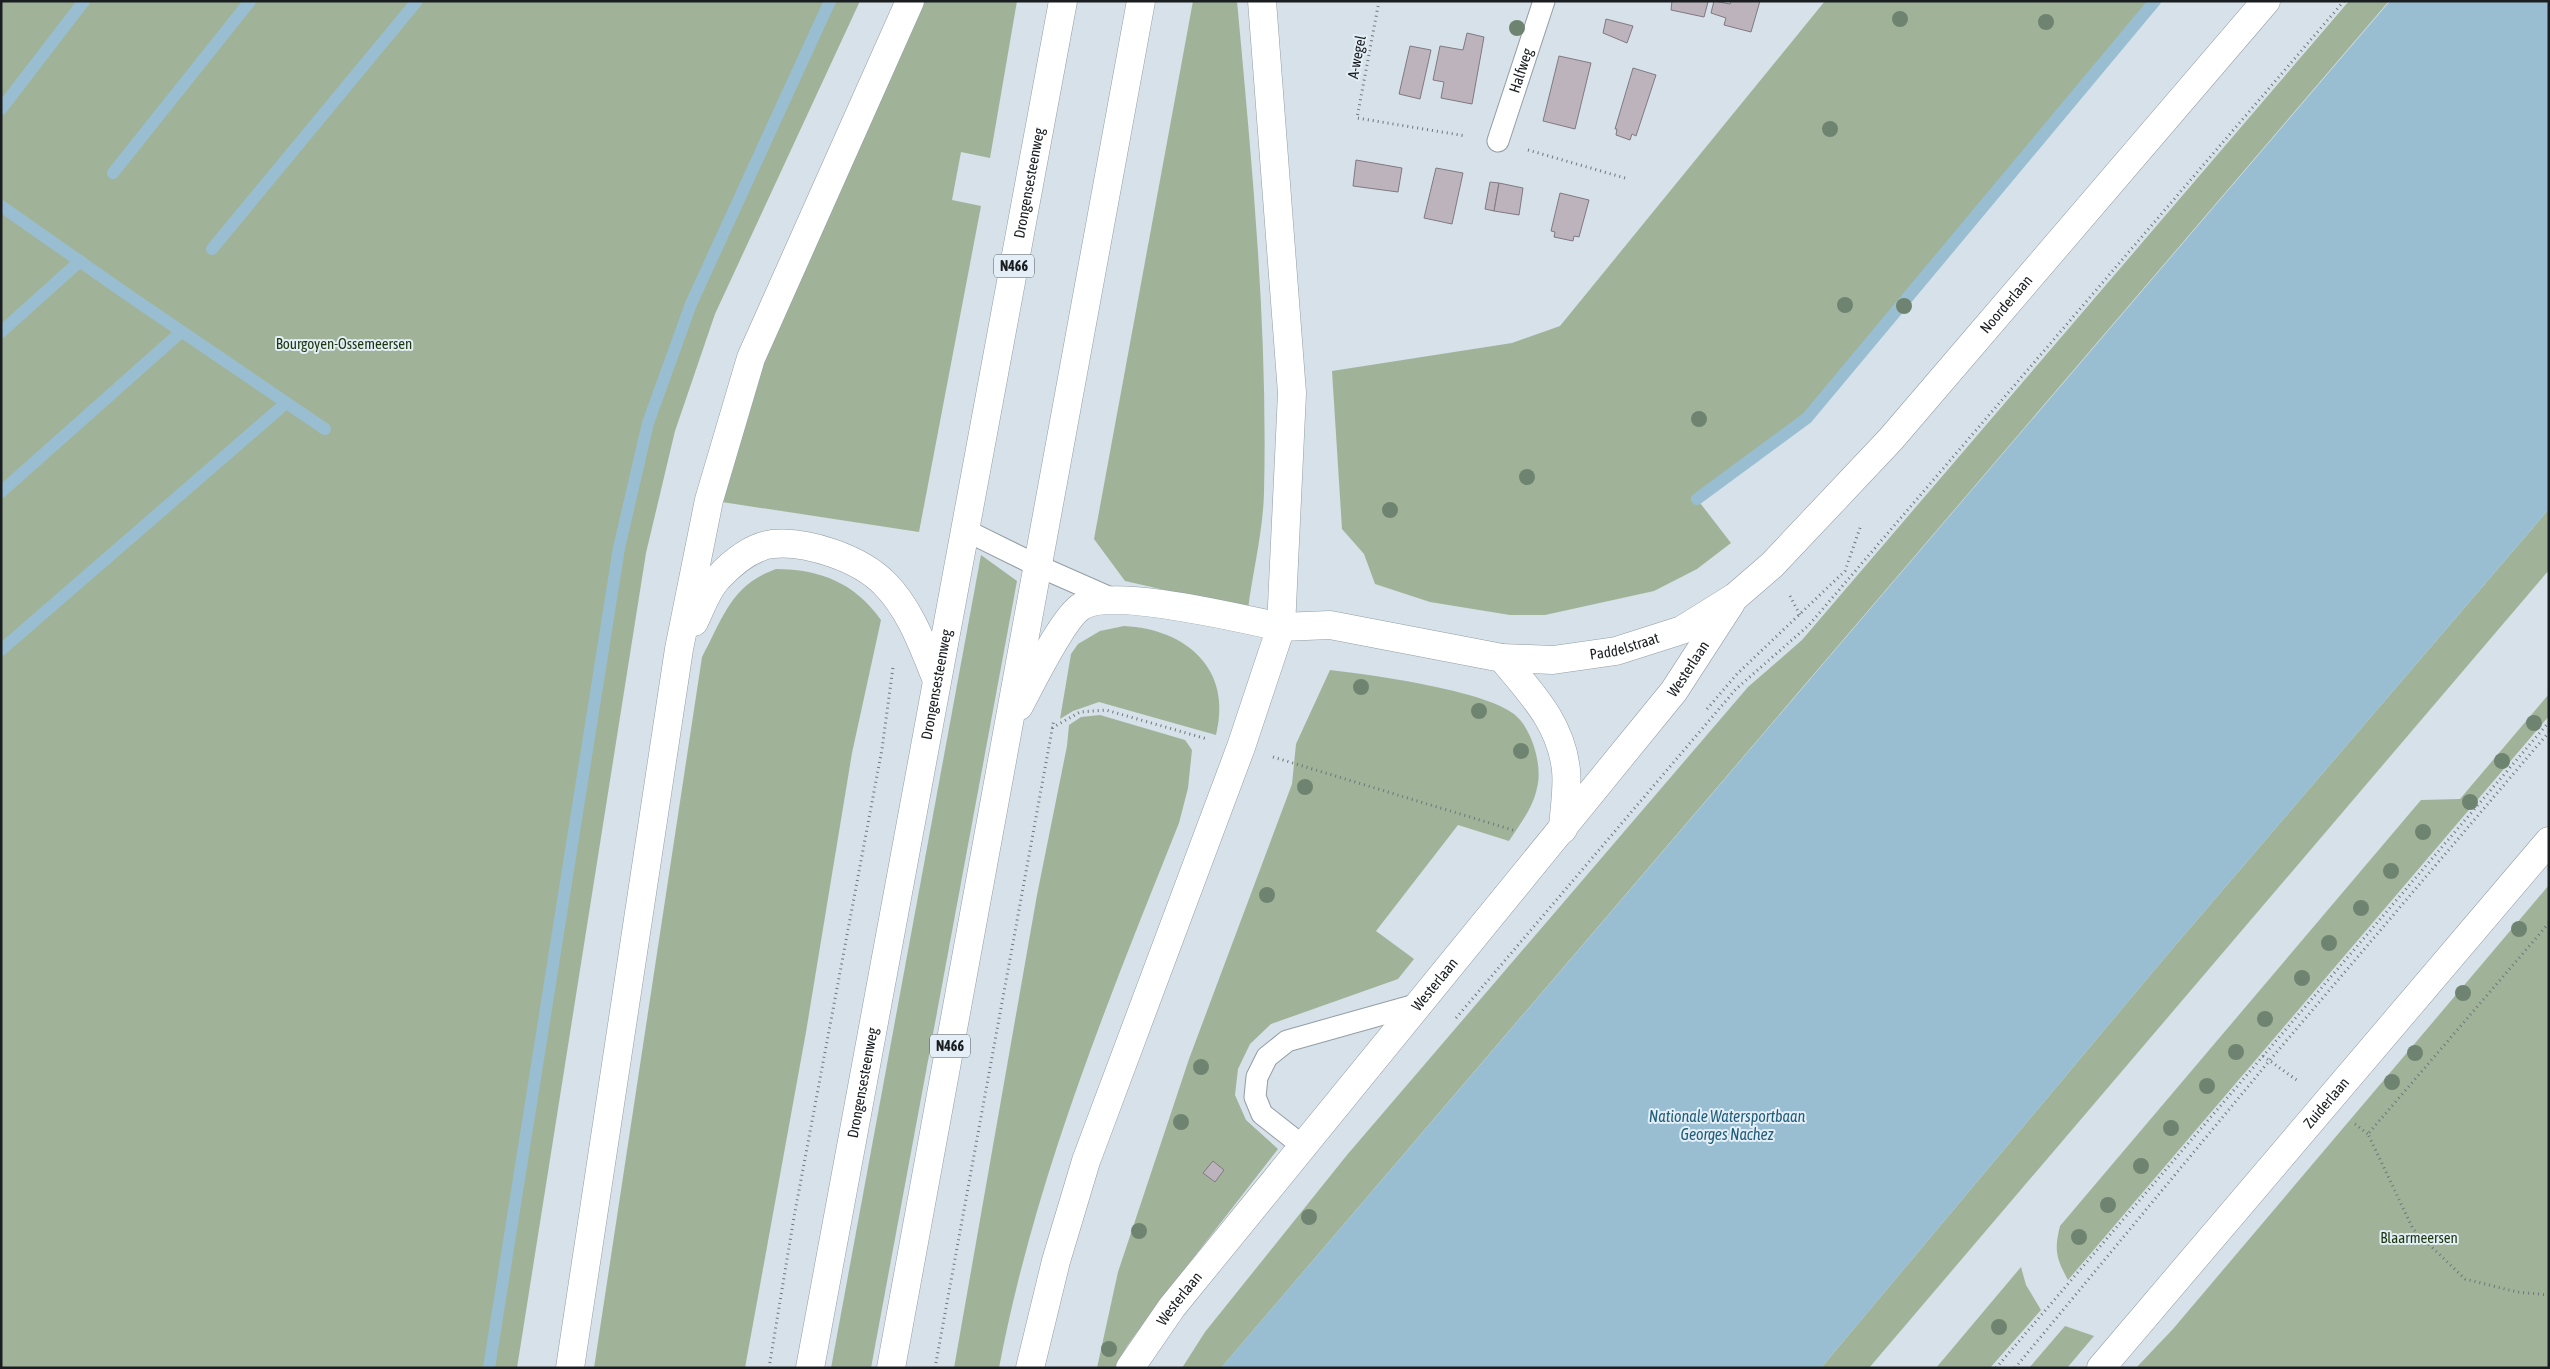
<svg xmlns="http://www.w3.org/2000/svg" width="2550" height="1369" font-family="'Asap Condensed',sans-serif">
	<style>
		.green { fill: #a0b399 }
		.water { fill: #9abed1 }
		.lines { fill: none; stroke-linecap: round; stroke-linejoin: round }
		.stream { stroke: #9abed1; stroke-width: 12 }
		.building { fill: #bcb3bc; stroke: #817982 }
		.lane-casing { stroke: #939da5; stroke-width: 23 }
		.secondary-casing { stroke: #939da5; stroke-width: 29 }
		.highway-casing { stroke: #939da5; stroke-width: 29 }
		.path { stroke: #70767c; stroke-width: 3; stroke-dasharray: 1 4; stroke-linecap: butt }
		.lane { stroke: #fff; stroke-width: 21 }
		.secondary { stroke: #fff; stroke-width: 28 }
		.highway { stroke: #fff; stroke-width: 28 }
		.tree { fill: #6f8470 }
		.labels { text-anchor: middle; stroke-width: 4; stroke-linejoin: round; paint-order: stroke }
		.shield { fill: #e3eef6; stroke: #575c61; stroke-width: 1 }
		.shield-label { font-size: 14px; font-weight: bold; fill: #1b1e21 }
		.street-label { font-size: 15px; fill: #1b1e21; stroke: #e3eef6 }
		.park-label { font-size: 15px; fill: #1b380d; stroke: #e3eef6 }
		.water-label { font-size: 16px; font-style: italic; fill: #1f5d7a; stroke: #e3eef6 }
	</style>
	<rect width="100%" height="100%" fill="#d6e1e9"/>
	<g class="green">
		<path d="M1,1H860L715,314L675,431L646,553L517,1368H1Z"/>
		<path d="M910,1H1017L990,158L961,152L952,200L981,206L919,532L709,500L729,427Z"/>
		<path d="M1193,1H1237C1252,164 1268,329 1264,493C1263,531 1253,571 1248,609L1125,581L1094,539Z"/>
		<path d="M1825,1H2156L1807,418L1697,499L1731,543L1697,569L1654,591L1545,615H1510L1430,602L1375,584L1364,554L1342,529L1332,371L1512,343L1560,326Z"/>
		<path d="M2349,1H2389L1221,1368H1182L1205,1332L1347,1155L1748,687L1802,640Z"/>
		<path d="M2549,509V570L1869,1368H1821L2167,955Z"/>
		<path d="M981,555L1017,581L871,1368H831Z"/>
		<path d="M776,569C820,569 855,583 881,620L852,753L806,1032L745,1368H594L702,657C723,618 731,585 776,569Z"/>
		<path d="M1124,626C1186,629 1233,669 1216,735L1099,702L1073,711L1060,719L1071,654L1078,644L1100,631Z"/>
		<path d="M1330,670C1373,675 1412,681 1454,691C1473,696 1497,702 1514,714C1532,728 1543,766 1537,788C1533,808 1520,824 1509,841L1458,825L1376,931L1414,959L1398,979L1271,1024L1250,1044L1238,1069L1235,1095L1246,1120L1278,1149L1163,1297L1127,1346L1115,1368H1097L1118,1272L1189,1059L1292,784L1296,744Z"/>
		<path d="M2549,694V716L2068,1280C2056,1258 2054,1250 2060,1226L2421,800L2460,799Z"/>
		<path d="M1100,715L1185,740L1192,750L1188,788L1179,823C1108,1001 1035,1178 999,1368H954L1037,895L1067,746L1069,725L1081,717Z"/>
		<path d="M2549,885V1368H2136L2173,1329Z"/>
		<path d="M2021,1267L2026,1285L2041,1310L1990,1368H1936Z"/>
		<path d="M2065,1326L2094,1336L2067,1368H2029Z"/>
	</g>
	<path class="water" d="M2390,1H2549V509L2167,955L1821,1368H1221Z"/>
	<g class="lines">
		<g class="stream">
			<path d="M1,109L84,1"/>
			<path d="M113,173L250,1"/>
			<path d="M1,206L128,295L325,429"/>
			<path d="M212,249L417,1"/>
			<path d="M1,332L80,261"/>
			<path d="M1,492L181,332"/>
			<path d="M1697,499L1807,418L2155,1"/>
			<path d="M1,650L286,403"/>
			<path d="M489,1368L619,548L648,423L691,304L830,1"/>
		</g>
	</g>
	<g class="building">
		<path d="M1672,1H1703L1708,2L1704,17L1671,10Z"/>
		<path d="M1714,1L1730,4L1731,1H1760L1751,32L1724,25L1726,18L1711,13Z"/>
		<path d="M1606,19L1633,26L1627,43L1603,33Z"/>
		<path d="M1467,33L1484,37L1472,104L1441,98L1444,82L1433,80L1440,46L1463,50Z"/>
		<path d="M1410,46L1431,50L1420,99L1399,94Z"/>
		<path d="M1559,56L1591,63L1575,129L1543,121Z"/>
		<path d="M1633,68L1656,75L1636,136L1632,134L1630,140L1616,135L1617,129H1615Z"/>
		<path d="M1356,160L1402,168L1398,192L1353,186Z"/>
		<path d="M1436,168L1463,173L1452,224L1424,218Z"/>
		<path d="M1490,182L1499,183L1494,211L1485,209Z"/>
		<path d="M1499,183L1523,188L1519,215L1494,211Z"/>
		<path d="M1560,193L1589,200L1579,237L1574,236L1573,241L1554,237L1555,232L1551,231Z"/>
		<path d="M1213,1161L1224,1170L1215,1182L1203,1173Z"/>
	</g>
	<g class="lines">
		<g class="lane-casing">
			<g id="lane">
				<path id="s1" d="M1498,141L1544,1"/>
				<path d="M965,530L1038,566L1113,599"/>
				<path d="M1304,1147L1262,1114L1255,1097L1257,1077L1267,1057L1287,1041L1422,1003"/>
			</g>
		</g>
		<g class="secondary-casing">
			<g id="secondary">
				<path id="s2" d="M1281,627L1330,625L1502,658L1553,660L1616,651L1682,630L1735,597L1772,565L1891,439L2266,1"/>
				<path d="M1502,658C1531,693 1561,723 1566,770C1568,789 1564,810 1563,829"/>
				<path id="s3" d="M1130,1368L1172,1307L1674,691L1731,603"/>
				<path id="s4" d="M2101,1368L2549,841"/>
			</g>
		</g>
		<g class="highway-casing">
			<g id="highway">
				<path d="M694,622C701,608 707,589 718,578C732,563 752,547 772,544C807,540 861,559 885,584C910,609 923,646 936,678"/>
				<path d="M1019,706C1031,684 1063,617 1082,606C1113,587 1242,619 1281,627"/>
				<path d="M570,1368L679,649L709,500L751,358L910,1"/>
				<path id="s5" d="M810,1368L1063,1"/>
				<path d="M891,1368L1141,1"/>
				<path d="M1030,1368L1056,1261L1086,1161L1241,747L1281,627L1292,393L1262,1"/>
			</g>
		</g>
		<g class="path">
			<path d="M1379,1L1357,118L1466,136"/>
			<path d="M1528,150L1625,178"/>
			<path d="M1790,596L1800,615"/>
			<path d="M1707,709L1737,674L1845,571L1861,525"/>
			<path d="M1052,728L1080,712L1106,710L1207,739"/>
			<path d="M1273,757L1516,831"/>
			<path d="M2549,923L2368,1134L2413,1229L2465,1279L2517,1292L2549,1295"/>
			<path d="M1456,1018L1736,689L1809,625L2344,1"/>
			<path d="M2263,1056L2298,1081"/>
			<path d="M2355,1124L2368,1134"/>
			<path d="M769,1368L794,1217L882,749L893,667"/>
			<path d="M935,1368L1054,719"/>
			<path d="M1996,1368L2549,722"/>
			<path d="M2015,1368L2270,1060L2549,732"/>
		</g>
		<use href="#lane" class="lane"/>
		<use href="#secondary" class="secondary"/>
		<use href="#highway" class="highway"/>
	</g>
	<g class="tree">
		<circle cx="1900" cy="19" r="8"/>
		<circle cx="2046" cy="22" r="8"/>
		<circle cx="1517" cy="28" r="8"/>
		<circle cx="1830" cy="129" r="8"/>
		<circle cx="1845" cy="305" r="8"/>
		<circle cx="1904" cy="306" r="8"/>
		<circle cx="1699" cy="419" r="8"/>
		<circle cx="1527" cy="477" r="8"/>
		<circle cx="1390" cy="510" r="8"/>
		<circle cx="1361" cy="687" r="8"/>
		<circle cx="1479" cy="711" r="8"/>
		<circle cx="2534" cy="723" r="8"/>
		<circle cx="1521" cy="751" r="8"/>
		<circle cx="2502" cy="761" r="8"/>
		<circle cx="1305" cy="787" r="8"/>
		<circle cx="2470" cy="802" r="8"/>
		<circle cx="2423" cy="832" r="8"/>
		<circle cx="2391" cy="871" r="8"/>
		<circle cx="1267" cy="895" r="8"/>
		<circle cx="2361" cy="908" r="8"/>
		<circle cx="2519" cy="929" r="8"/>
		<circle cx="2329" cy="943" r="8"/>
		<circle cx="2302" cy="978" r="8"/>
		<circle cx="2463" cy="993" r="8"/>
		<circle cx="2265" cy="1019" r="8"/>
		<circle cx="2236" cy="1052" r="8"/>
		<circle cx="2415" cy="1053" r="8"/>
		<circle cx="1201" cy="1067" r="8"/>
		<circle cx="2392" cy="1082" r="8"/>
		<circle cx="2207" cy="1086" r="8"/>
		<circle cx="1181" cy="1122" r="8"/>
		<circle cx="2171" cy="1128" r="8"/>
		<circle cx="2141" cy="1166" r="8"/>
		<circle cx="2108" cy="1205" r="8"/>
		<circle cx="1309" cy="1217" r="8"/>
		<circle cx="1139" cy="1231" r="8"/>
		<circle cx="2079" cy="1237" r="8"/>
		<circle cx="1999" cy="1327" r="8"/>
		<circle cx="1109" cy="1349" r="8"/>
	</g>
	<g class="labels">
		<g class="shield">
			<rect x="994" y="254.5" width="40" height="23" rx="4"/>
			<rect x="930" y="1034.5" width="40" height="23" rx="4"/>
		</g>
		<g class="shield-label">
			<text x="1014" y="271">N466</text>
			<text x="950" y="1051">N466</text>
		</g>
		<g class="street-label">
			<text transform="translate(1357 57) rotate(-79)" y="5">A-wegel</text>
			<text dy="5" stroke="none"><textPath href="#s1" startOffset="74">Halfweg</textPath></text>
			<text dy="5" stroke="none"><textPath href="#s5" startOffset="1205">Drongensesteenweg</textPath></text>
			<text dy="5" stroke="none"><textPath href="#s2" startOffset="870">Noorderlaan</textPath></text>
			<text dy="5" stroke="none"><textPath href="#s2" startOffset="348">Paddelstraat</textPath></text>
			<text dy="5" stroke="none"><textPath href="#s3" startOffset="895">Westerlaan</textPath></text>
			<text dy="5" stroke="none"><textPath href="#s5" startOffset="695">Drongensesteenweg</textPath></text>
			<text dy="5" stroke="none"><textPath href="#s3" startOffset="490">Westerlaan</textPath></text>
			<text dy="5" stroke="none"><textPath href="#s5" startOffset="290">Drongensesteenweg</textPath></text>
			<text dy="5" stroke="none"><textPath href="#s4" startOffset="348">Zuiderlaan</textPath></text>
			<text dy="5" stroke="none"><textPath href="#s3" startOffset="85">Westerlaan</textPath></text>
		</g>
		<g class="park-label">
			<text x="344" y="349">Bourgoyen-Ossemeersen</text>
			<text x="2419" y="1243">Blaarmeersen</text>
		</g>
		<g class="water-label">
			<text x="1727" y="1122">Nationale Watersportbaan<tspan x="1727" dy="18">Georges Nachez</tspan></text>
		</g>
	</g>
	<rect width="2550" height="1369" fill="none" stroke="#1b1e21" stroke-width="5"/>
</svg>
